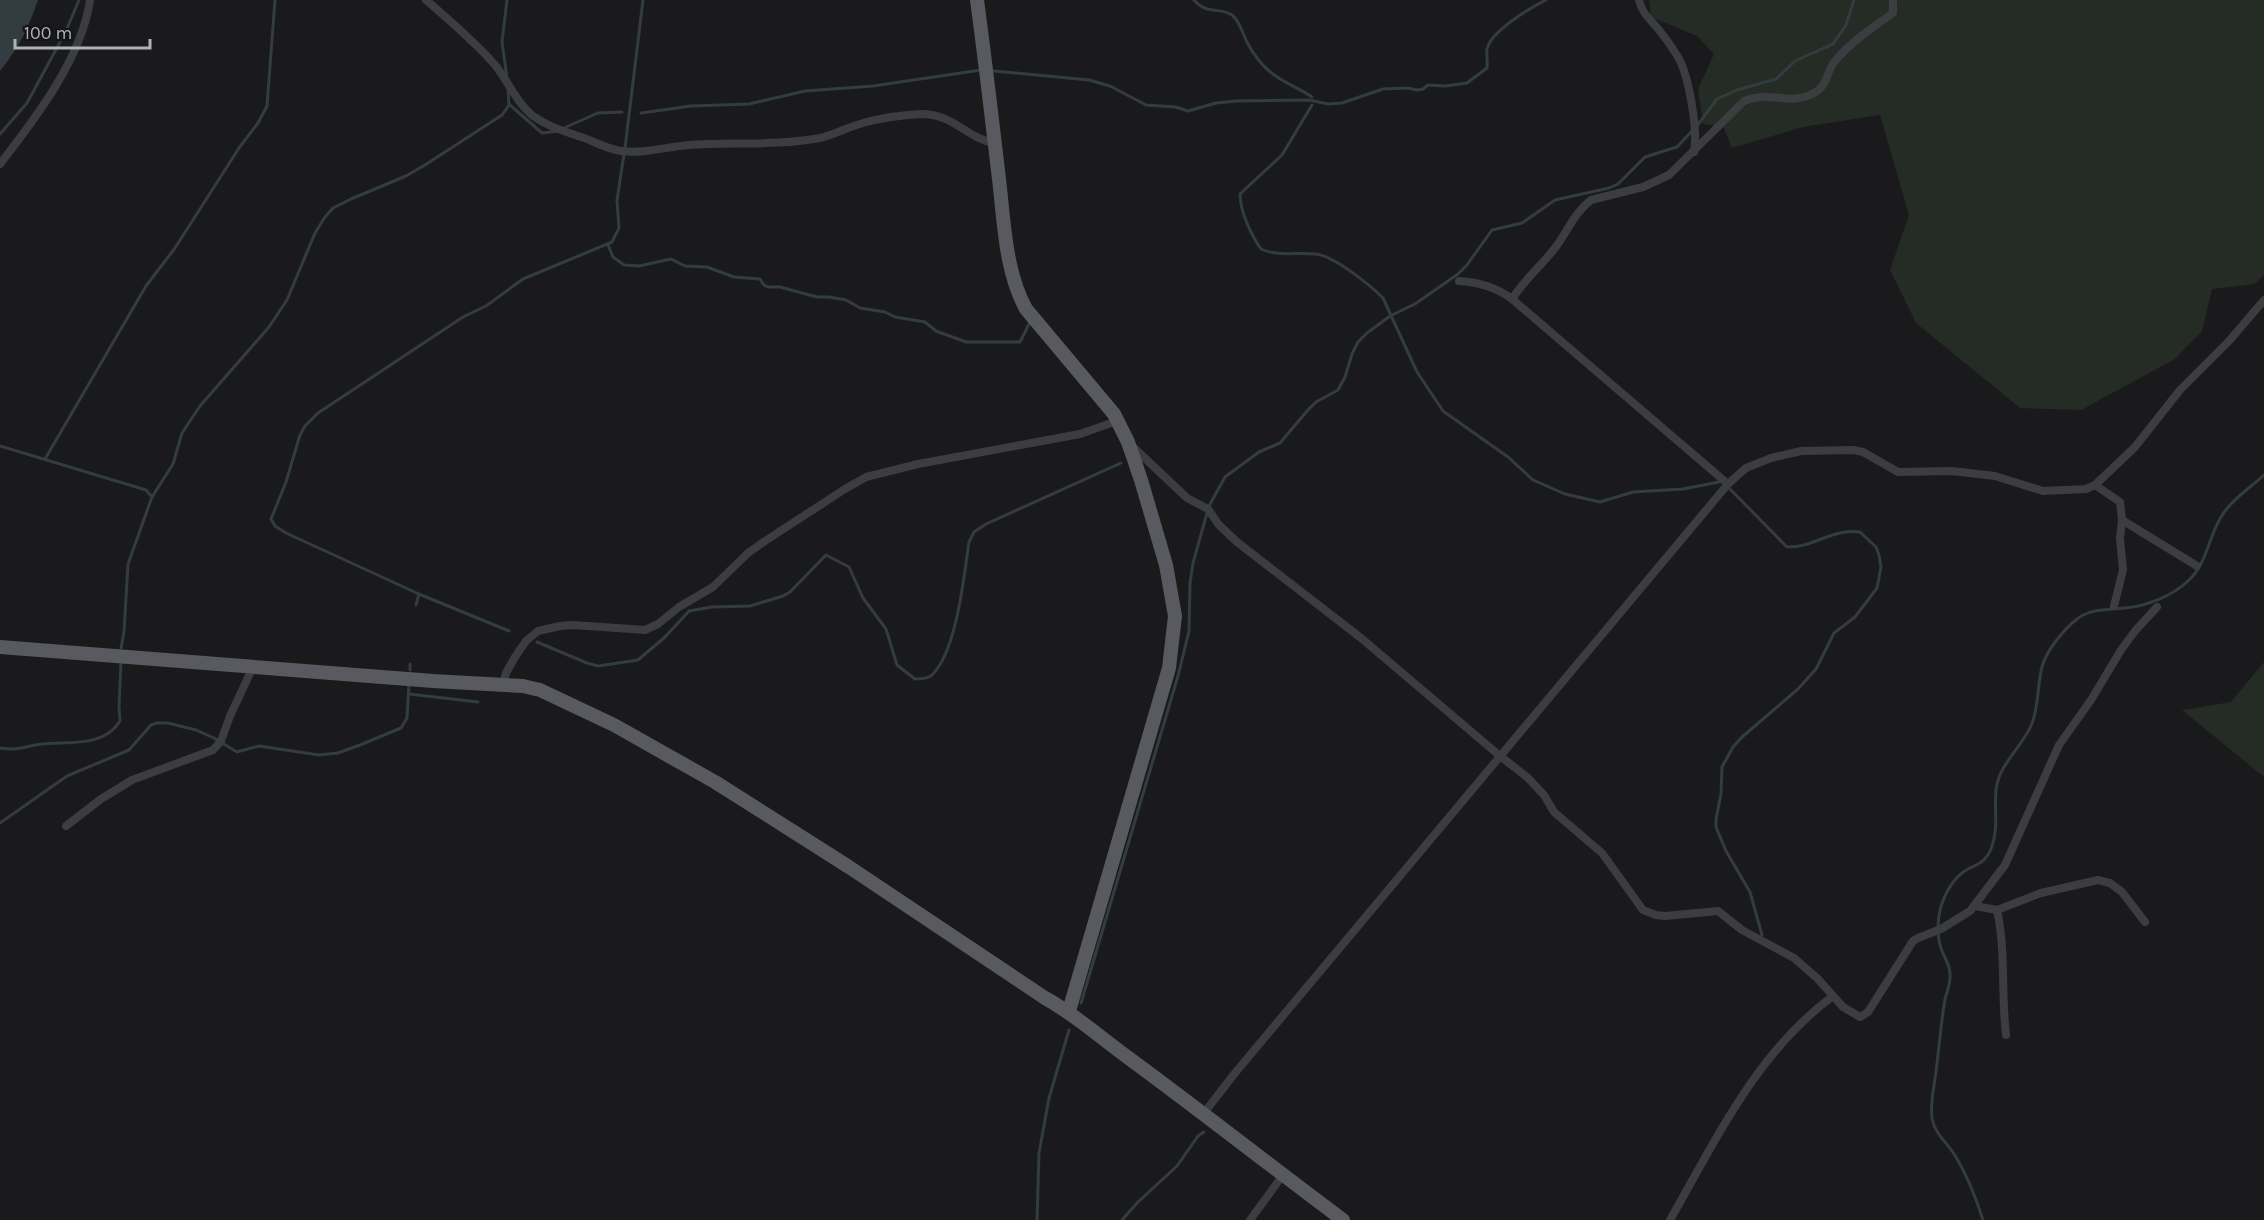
<svg xmlns="http://www.w3.org/2000/svg" width="2264" height="1220" font-family="Karla,sans-serif">
	<style>
		.green { fill: #242c25 }
		.water { fill: #333c41 }
		.lines { fill: none; stroke-linecap: round; stroke-linejoin: round }
		.stream { stroke: #333c41; stroke-width: 3 }
		.street { stroke: #3b3d41; stroke-width: 8 }
		.primary { stroke: #585a5f; stroke-width: 14 }
	</style>
	<rect width="100%" height="100%" fill="#1a1a1c"/>
	<g class="green">
		<path d="M1649,0H2264V275L2255,284L2212,289L2202,331L2175,359L2081,410L2020,408L1916,323L1890,270L1909,215L1880,115L1803,127L1732,148L1723,126L1703,124L1698,89L1714,54L1697,36L1651,17Z"/>
		<path d="M2264,662V777L2182,710L2231,702Z"/>
	</g>
	<path class="water" d="M0,0H38C28,29 19,47 0,71Z"/>
	<g class="lines">
		<g class="stream">
			<path d="M507,0L502,42L507,78"/>
			<path d="M1194,0C1208,16 1218,6 1232,15C1240,21 1243,35 1248,44C1253,53 1260,63 1268,70C1279,81 1299,88 1312,97"/>
			<path d="M994,71L1089,80L1110,86L1146,105L1176,107L1188,111L1216,103L1236,101L1309,100L1328,104L1342,103L1383,89L1408,88L1417,90L1423,89L1428,85L1445,86L1467,83L1487,68C1488,62 1486,55 1487,49C1491,31 1530,8 1546,0"/>
			<path d="M510,105L542,133L559,131"/>
			<path d="M1312,105L1282,155L1240,194C1240,211 1251,235 1261,249C1279,257 1297,252 1316,254C1334,256 1370,285 1383,298L1417,372L1443,411L1508,457L1533,480L1565,494L1600,502L1633,492L1683,489L1719,482"/>
			<path d="M641,113L691,106L749,104L805,91L873,86L981,70"/>
			<path d="M1697,126L1717,99L1737,90L1776,79L1795,61L1833,44L1846,25L1854,0"/>
			<path d="M564,128L598,113L622,112"/>
			<path d="M0,134L27,103L66,31L79,0"/>
			<path d="M625,148L643,0"/>
			<path d="M608,245L613,257L624,265L639,266L671,259L685,266L707,267L734,277L760,279L764,285L768,287H780L817,297H829L846,300L860,308L885,312L895,317L925,322L936,331L966,342H1020L1029,324"/>
			<path d="M0,446L146,490L152,497"/>
			<path d="M45,459L146,286L175,248L239,148L258,123L267,106L275,0"/>
			<path d="M1730,489L1787,547C1813,548 1833,528 1860,532L1876,547L1879,555L1881,567L1877,588L1855,617L1834,633L1816,669L1798,689L1742,737L1733,747L1722,767L1721,794L1716,819V827L1726,851L1750,892L1762,935"/>
			<path d="M1209,506L1225,477L1259,452L1280,443L1307,411L1316,402L1338,390L1345,377L1352,354L1358,342L1367,333L1390,316L1415,304L1458,274L1467,265L1492,230L1522,223L1555,200L1609,188L1618,184L1645,157L1677,147L1692,131"/>
			<path d="M419,594L509,631"/>
			<path d="M416,605L419,594L286,533L275,526L271,519L286,482L300,435L305,426L318,413L463,317L486,306L523,279L612,242L619,228L617,200L624,154"/>
			<path d="M537,642L587,663L598,666L638,660L665,637L689,611L712,607L750,606L783,596L790,592L826,555L849,567L863,598L886,629L897,665L915,679C920,679 928,679 932,675C957,651 964,575 969,542L974,532L986,524L1121,463"/>
			<path d="M121,648L124,632L128,564L152,497L173,464L182,433L200,406L269,327L287,300L315,233L325,217L333,208L351,199L406,176L425,165L502,115L509,105L508,91"/>
			<path d="M410,670V664"/>
			<path d="M409,694L478,702"/>
			<path d="M0,748C20,751 24,746 42,744C67,741 104,748 120,721L119,706L121,662"/>
			<path d="M0,823L67,776L129,750L151,725L157,723H168L196,730L214,738L237,752L259,746L319,755L338,753L360,745L401,728L407,718L409,684"/>
			<path d="M1081,1003L1178,676L1189,631L1190,583L1193,563L1207,513"/>
			<path d="M1037,1220L1039,1153L1049,1098L1069,1030"/>
			<path d="M1122,1220L1138,1202L1177,1166L1198,1136L1204,1132"/>
			<path d="M1983,1220C1976,1198 1968,1177 1956,1157C1948,1143 1935,1135 1932,1118C1930,1103 1934,1087 1936,1072C1939,1048 1941,1023 1945,999C1947,992 1950,985 1950,977C1951,968 1946,960 1942,951C1937,938 1937,924 1940,910C1944,895 1953,877 1968,869C1979,864 1986,861 1991,849C1999,829 1994,810 1996,790C1999,764 2021,748 2031,726C2039,708 2037,686 2042,667C2046,651 2064,629 2077,619C2091,608 2109,610 2125,608C2147,606 2172,596 2188,581C2207,564 2208,538 2221,517C2231,500 2250,488 2264,475"/>
		</g>
		<g class="street">
			<path d="M426,0C449,20 475,42 495,65C508,81 516,102 533,116C549,127 561,130 578,136C592,140 606,149 621,151C643,154 666,147 689,145C732,142 777,146 820,138C834,135 848,127 863,123C881,118 901,115 921,114C955,114 965,138 995,143"/>
			<path d="M1639,0C1642,15 1654,22 1662,34C1668,41 1673,49 1678,57C1689,76 1698,129 1694,152"/>
			<path d="M0,164C35,119 82,58 90,0"/>
			<path d="M1459,281C1478,282 1496,287 1512,299L1728,484"/>
			<path d="M1512,299C1525,279 1541,266 1555,248C1568,231 1574,213 1591,200L1643,187L1669,175L1744,101C1771,90 1788,106 1812,94C1828,87 1826,72 1835,61C1851,42 1873,27 1893,13V0"/>
			<path d="M1132,446L1187,498L1208,509L1219,525L1237,542L1361,638L1500,756L1527,777L1544,795L1554,812L1602,853L1643,910L1656,915L1665,916L1718,911L1742,930L1794,958L1817,978L1843,1007L1860,1017L1868,1012L1913,941L1918,938L1941,929L1970,911L2005,865L2059,745L2091,700L2121,650L2135,631L2157,607"/>
			<path d="M2095,485L2120,502L2122,520L2197,566"/>
			<path d="M2114,606L2123,570L2120,538L2122,520"/>
			<path d="M503,685L506,673L515,657L526,641L538,631L560,626L573,625L645,630L658,624L679,607L713,587L748,553L765,541L845,489L866,477L918,464L1080,434L1117,421"/>
			<path d="M66,826L101,799L132,780L213,750L221,741L230,716L253,667"/>
			<path d="M1975,906L1997,910L2041,893L2098,880L2110,883L2122,892L2145,922"/>
			<path d="M1997,910C2006,951 2001,993 2006,1035"/>
			<path d="M1204,1113L1235,1073L1728,484L1746,468L1771,458L1801,451L1853,450L1863,452L1898,472L1952,471L1995,476L2043,491L2086,489L2095,485L2135,447L2180,390L2229,341L2264,300"/>
			<path d="M1250,1220L1283,1175"/>
			<path d="M1670,1220C1716,1140 1756,1053 1833,996"/>
		</g>
		<g class="primary">
			<path d="M977,0C985,59 992,119 999,179C1004,221 1005,271 1026,309L1114,414L1128,442L1141,480L1166,565L1175,616L1169,668L1069,1011"/>
			<path d="M0,647L433,681L523,686L540,690L614,725L715,782L849,867L1045,998C1076,1015 1102,1039 1130,1059C1202,1112 1272,1167 1343,1220"/>
		</g>
	</g>
	<path d="M15 39v9h135v-9" fill="none" stroke="#aeb3ba" stroke-width="3"/>
	<text x="24" y="39" font-size="18" fill="#aeb3ba" stroke="#151517" stroke-width="4.5" paint-order="stroke">100 m</text>
</svg>
